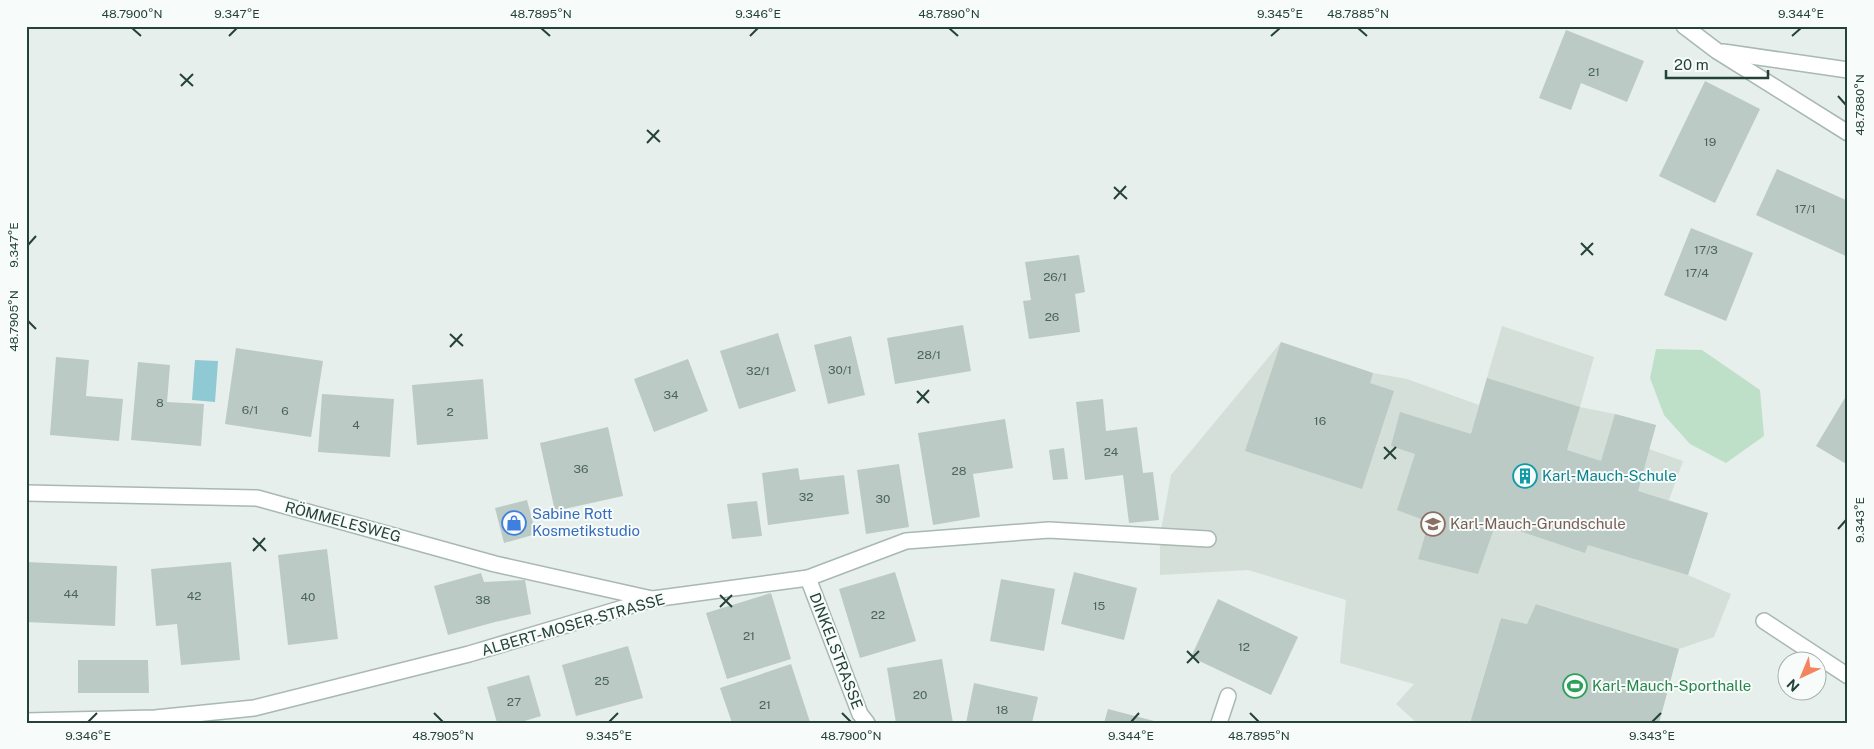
<svg xmlns="http://www.w3.org/2000/svg" width="1874" height="749" font-family="'Public Sans',sans-serif">
	<style>
		.built { fill: #d4dfda }
		.green { fill: #bfe0c8 }
		.water { fill: #8ec9d4 }
		.building { fill: #bbcac4 }
		.lines { fill: none; stroke-linecap: round; stroke-linejoin: round }
		.lane-casing { stroke: #a8b8b2; stroke-width: 18 }
		.street-casing { stroke: #a8b8b2; stroke-width: 18 }
		.lane { stroke: #fff; stroke-width: 15 }
		.street { stroke: #fff; stroke-width: 15 }
		.ticks { fill: none; stroke: #24423a; stroke-width: 2 }
		.labels { text-anchor: middle; stroke-width: 4; stroke-linejoin: round; paint-order: stroke }
		.number-label { font-size: 12px; fill: #4a645c }
		.culture-label { font-size: 15px; fill: #0d838f; stroke: #f7fbf9; text-anchor: start }
		.shop-label { font-size: 15px; fill: #366cbe; stroke: #f7fbf9; text-anchor: start }
		.street-label { font-size: 15px; fill: #24423a; stroke: #f7fbf9 }
		.education-label { font-size: 15px; fill: #785e54; stroke: #f7fbf9; text-anchor: start }
		.leisure-label { font-size: 15px; fill: #27864d; stroke: #f7fbf9; text-anchor: start }
		.neatline { fill: none; stroke: #24423a; stroke-width: 2 }
		.ticks-label { font-size: 12px; text-anchor: middle; fill: #24423a }
	</style>
	<rect width="100%" height="100%" fill="#e6efeb"/>
	<path class="built" d="M1502,326L1594,357L1580,407L1615,414L1656,425L1649,449L1683,461L1669,500L1708,513L1688,575L1731,594L1714,637L1679,649L1537,604L1527,624L1501,618L1470,723H1417L1396,704L1414,684L1340,663L1346,600L1248,570L1160,575V536L1171,475L1281,342L1373,373L1407,379L1479,405Z"/>
	<path class="green" d="M1656,349L1702,350L1760,390L1764,436L1726,463L1690,444L1664,415L1650,378Z"/>
	<path class="water" d="M195,360L218,361L215,402L192,400Z"/>
	<g class="building">
		<path d="M1566,30L1644,61L1627,102L1581,83L1571,110L1539,98Z"/>
		<path d="M1705,81L1760,109L1715,203L1659,176Z"/>
		<path d="M1777,169L1848,201V257L1756,215Z"/>
		<path d="M1691,228L1753,253L1726,321L1664,295Z"/>
		<path d="M1079,255L1085,292L1075,294L1080,332L1029,339L1023,301L1031,300L1025,262Z"/>
		<path d="M963,325L971,371L895,384L887,338Z"/>
		<path d="M778,333L796,391L739,409L720,351Z"/>
		<path d="M851,336L865,395L828,404L814,345Z"/>
		<path d="M1281,342L1373,373L1370,383L1394,391L1362,489L1245,451Z"/>
		<path d="M236,348L323,361L311,437L225,424Z"/>
		<path d="M56,357L89,360L86,396L123,399L119,441L50,435Z"/>
		<path d="M688,359L708,411L654,432L634,379Z"/>
		<path d="M138,362L170,365L167,402L204,404L201,446L131,440Z"/>
		<path d="M1487,378L1580,407L1567,450L1601,461L1615,414L1656,425L1638,491L1708,513L1688,575L1588,545L1585,553L1496,523L1478,574L1418,559L1429,522L1397,510L1415,454L1391,446L1400,412L1471,434Z"/>
		<path d="M483,379L488,439L417,445L412,385Z"/>
		<path d="M1848,393V465L1816,446Z"/>
		<path d="M322,394L394,399L390,457L318,452Z"/>
		<path d="M1103,399L1106,431L1137,427L1143,473L1153,472L1159,520L1129,523L1123,475L1085,480L1076,402Z"/>
		<path d="M1005,419L1013,468L973,474L980,517L933,525L918,433Z"/>
		<path d="M608,427L623,496L555,511L540,443Z"/>
		<path d="M1064,448L1068,479L1053,480L1049,450Z"/>
		<path d="M899,464L909,527L866,534L857,470Z"/>
		<path d="M798,468L800,480L844,475L849,514L768,525L762,473Z"/>
		<path d="M527,500L536,534L504,543L495,508Z"/>
		<path d="M757,501L762,536L732,539L727,504Z"/>
		<path d="M327,549L338,639L288,645L278,555Z"/>
		<path d="M26,562L117,566L115,626L26,622Z"/>
		<path d="M231,562L240,660L181,665L177,624L156,626L151,569Z"/>
		<path d="M895,572L916,641L860,658L839,589Z"/>
		<path d="M1074,572L1137,588L1124,640L1061,624Z"/>
		<path d="M481,573L484,582L525,580L531,614L495,622L448,635L434,586Z"/>
		<path d="M1001,579L1055,589L1044,651L990,641Z"/>
		<path d="M771,593L791,659L727,679L706,613Z"/>
		<path d="M1218,599L1298,637L1271,695L1191,657Z"/>
		<path d="M1536,604L1679,649L1659,723H1470L1501,618L1527,624Z"/>
		<path d="M628,646L643,698L576,716L562,665Z"/>
		<path d="M942,659L953,723H896L887,668Z"/>
		<path d="M78,660H148L149,693H78Z"/>
		<path d="M791,664L810,722L732,723L720,688Z"/>
		<path d="M529,675L541,716L518,723H497L487,687Z"/>
		<path d="M974,683L1038,697L1032,723H966Z"/>
		<path d="M1108,709L1158,722V723H1104Z"/>
	</g>
	<g class="lines">
		<g class="lane-casing">
			<path id="lane" d="M1219,723L1228,696"/>
		</g>
		<g class="street-casing">
			<g id="street">
				<path d="M1684,26L1717,51L1848,133"/>
				<path d="M1723,52L1848,70"/>
				<path d="M26,493L257,498L495,564L652,599"/>
				<path d="M808,578L860,714L867,723"/>
				<path d="M1764,621L1848,676"/>
				<path d="M26,721L155,718L254,708L469,654L653,599L808,578L906,541L1049,530L1208,539"/>
			</g>
		</g>
		<use href="#lane" class="lane"/>
		<use href="#street" class="street"/>
	</g>
	<path class="ticks" d="M132,28L141,36M541,28L550,36M949,28L958,36M1358,28L1367,36M229,36L237,28M750,36L758,28M1271,36L1280,28M1792,36L1801,28M180,74L193,86M181,86L193,74M1838,96L1846,105M647,130L660,142M647,143L659,130M1114,187L1127,199M1114,199L1126,186M1581,243L1593,255M28,245L36,236M1581,255L1593,243M28,321L36,329M450,334L463,346M450,347L462,334M917,391L929,403M917,403L929,390M1384,447L1396,459M1384,459L1396,447M1838,529L1846,520M253,538L266,551M253,551L265,538M720,595L732,607M720,607L732,595M1187,651L1199,663M1187,663L1199,651M434,713L443,722M842,713L851,722M1250,713L1259,722M88,722L97,713M609,722L618,713M1131,722L1139,713M1652,722L1661,713"/>
	<defs>
		<g id="building-ring" transform="scale(1.25)"><circle r="9.5" fill="#f7fbf9" stroke="#0f9aa8" stroke-width="1.5"/><path d="M-4-6H4V6H1V3H-1V6H-4ZM-2.5-4.3h1.7v1.8h-1.7ZM.8-4.3h1.7v1.8H.8ZM-2.5-1h1.7V.8h-1.7ZM.8-1h1.7V.8H.8Z" fill="#0f9aa8"/></g>
		<g id="shop-ring" transform="scale(1.25)"><circle r="9.5" fill="#f7fbf9" stroke="#3f7fe0" stroke-width="1.5"/><path d="M-5-2.5h2.3a2.7 3.5 0 0 1 5.4 0H5L5.5 6h-11ZM-1.5-2.5h3a1.5 2.3 0 0 0-3 0Z" fill="#3f7fe0"/></g>
		<g id="school-ring" transform="scale(1.25)"><circle r="9.5" fill="#f7fbf9" stroke="#8d6e63" stroke-width="1.5"/><path d="M0-5L7-2L0 1L-7-2ZM-4 1L0 2.5L4 1V4Q0 6-4 4Z" fill="#8d6e63"/></g>
		<g id="stadium-ring" transform="scale(1.25)"><circle r="9.5" fill="#f7fbf9" stroke="#2e9e5b" stroke-width="1.5"/><path d="M0-5a6.5 5 0 1 0 0 10a6.5 5 0 1 0 0-10ZM-3.5-1.8h7v3.6h-7Z" fill="#2e9e5b"/></g>
	</defs>
	<g fill-rule="evenodd">
		<use href="#building-ring" x="1525" y="476"/>
		<use href="#shop-ring" x="514" y="523"/>
		<use href="#school-ring" x="1433" y="524"/>
		<use href="#stadium-ring" x="1575" y="686"/>
	</g>
	<g class="labels">
		<g class="number-label">
			<text x="1594" y="76">21</text>
			<text x="1710" y="146">19</text>
			<text x="1805" y="213">17/1</text>
			<text x="1706" y="254">17/3</text>
			<text x="1697" y="277">17/4</text>
			<text x="1055" y="281">26/1</text>
			<text x="1052" y="321">26</text>
			<text x="929" y="359">28/1</text>
			<text x="840" y="374">30/1</text>
			<text x="758" y="375">32/1</text>
			<text x="671" y="399">34</text>
			<text x="160" y="407">8</text>
			<text x="250" y="414">6/1</text>
			<text x="285" y="415">6</text>
			<text x="450" y="416">2</text>
			<text x="1320" y="425">16</text>
			<text x="356" y="429">4</text>
			<text x="1111" y="456">24</text>
			<text x="581" y="473">36</text>
			<text x="959" y="475">28</text>
			<text x="806" y="501">32</text>
			<text x="883" y="503">30</text>
			<text x="71" y="598">44</text>
			<text x="194" y="600">42</text>
			<text x="308" y="601">40</text>
			<text x="483" y="604">38</text>
			<text x="1099" y="610">15</text>
			<text x="878" y="619">22</text>
			<text x="749" y="640">21</text>
			<text x="1244" y="651">12</text>
			<text x="602" y="685">25</text>
			<text x="920" y="699">20</text>
			<text x="514" y="706">27</text>
			<text x="765" y="709">21</text>
			<text x="1002" y="714">18</text>
		</g>
		<g class="culture-label">
			<text x="1542" y="481">Karl-Mauch-Schule</text>
		</g>
		<g class="shop-label">
			<text x="532" y="519">Sabine Rott<tspan x="532" dy="17">Kosmetikstudio</tspan></text>
		</g>
		<g class="street-label">
			<text transform="translate(343 522) rotate(15)" y="5">RÖMMELESWEG</text>
			<text transform="translate(573 625) rotate(-16)" y="5">ALBERT-MOSER-STRASSE</text>
			<text transform="translate(836 651) rotate(69)" y="5">DINKELSTRASSE</text>
		</g>
		<g class="education-label">
			<text x="1450" y="529">Karl-Mauch-Grundschule</text>
		</g>
		<g class="leisure-label">
			<text x="1592" y="691">Karl-Mauch-Sporthalle</text>
		</g>
	</g>
	<rect width="1874" height="749" fill="none" stroke="#f7fbf9" stroke-width="55"/>
	<g transform="translate(1802 676) rotate(224)"><circle r="24" fill="#f7fbf9" stroke="#a3b1ad"/>
	<path d="M0-4L9 19L0 12L-9 19Z" fill="#f4845f"/>
	<text y="-8" font-size="14" font-weight="bold" text-anchor="middle" fill="#24423a">N</text>
	</g>
	<path d="M1666 70v8h102v-8" fill="none" stroke="#24423a" stroke-width="2.5"/>
	<text x="1674" y="70" font-size="15" fill="#24423a" stroke="#f7fbf9" stroke-width="4" paint-order="stroke">20 m</text>
	<rect x="28" y="28" width="1818" height="694" class="neatline"/>
	<g class="ticks-label">
		<text x="132" y="18">48.7900°N</text>
		<text x="237" y="18">9.347°E</text>
		<text x="541" y="18">48.7895°N</text>
		<text x="758" y="18">9.346°E</text>
		<text x="949" y="18">48.7890°N</text>
		<text x="1280" y="18">9.345°E</text>
		<text x="1358" y="18">48.7885°N</text>
		<text x="1801" y="18">9.344°E</text>
		<text transform="translate(1860 105) rotate(-90)" y="4">48.7880°N</text>
		<text transform="translate(14 245) rotate(-90)" y="4">9.347°E</text>
		<text transform="translate(14 321) rotate(-90)" y="4">48.7905°N</text>
		<text transform="translate(1860 520) rotate(-90)" y="4">9.343°E</text>
		<text x="88" y="740">9.346°E</text>
		<text x="443" y="740">48.7905°N</text>
		<text x="609" y="740">9.345°E</text>
		<text x="851" y="740">48.7900°N</text>
		<text x="1131" y="740">9.344°E</text>
		<text x="1259" y="740">48.7895°N</text>
		<text x="1652" y="740">9.343°E</text>
	</g>
</svg>
